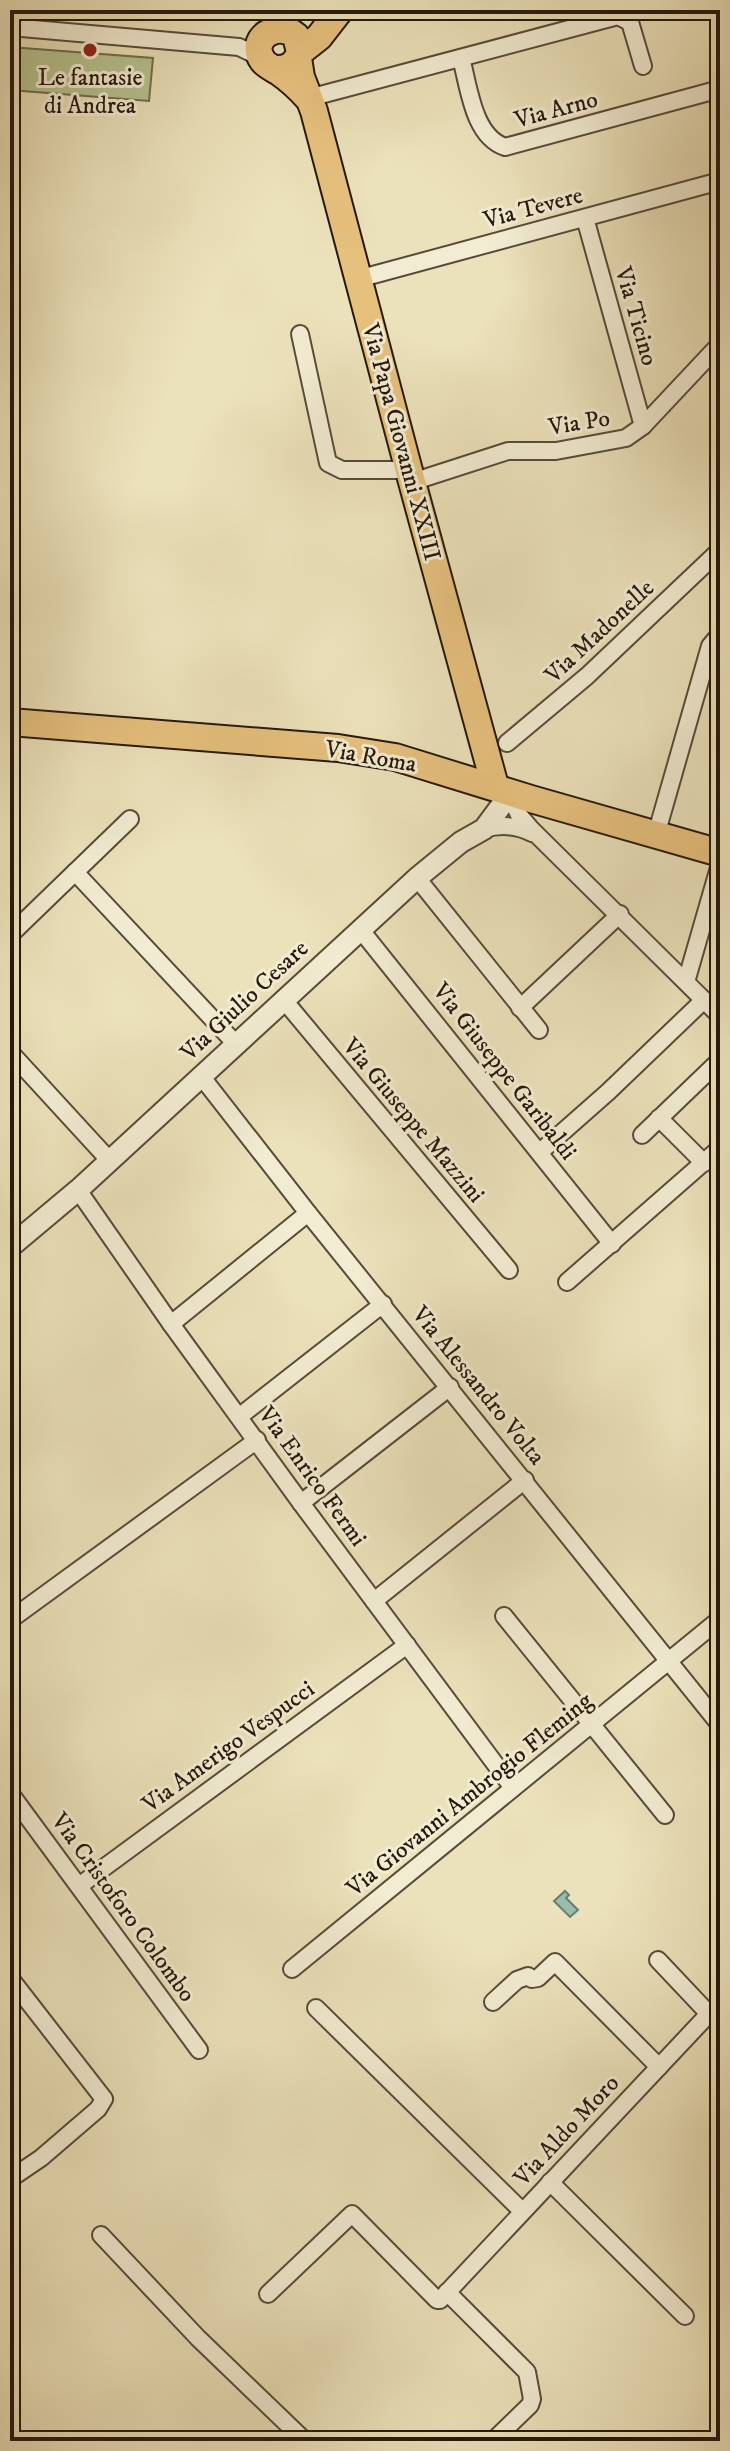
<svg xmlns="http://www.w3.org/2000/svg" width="730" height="2451" font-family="'IM FELL DW Pica',serif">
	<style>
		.green { fill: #b6c390; stroke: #6e6e4e; stroke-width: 2 }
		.water { fill: #98beb0; stroke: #6a7c6e; stroke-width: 2 }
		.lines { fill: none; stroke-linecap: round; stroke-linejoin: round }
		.minor-casing { stroke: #574a38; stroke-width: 20 }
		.tertiary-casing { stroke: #574a38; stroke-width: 24 }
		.primary-casing { stroke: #26180c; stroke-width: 30 }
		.minor { stroke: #f2ecd2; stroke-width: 16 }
		.tertiary { stroke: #f2ecd2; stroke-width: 20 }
		.primary { stroke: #e6c07d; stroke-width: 26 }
		.poi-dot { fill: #8f2418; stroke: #f2ecd2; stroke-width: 3 }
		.labels { text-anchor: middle; stroke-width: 6; stroke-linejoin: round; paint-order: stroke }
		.poi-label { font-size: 24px; fill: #26180c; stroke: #f2ecd2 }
		.street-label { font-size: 24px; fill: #26180c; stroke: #f2ecd2 }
	</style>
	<rect width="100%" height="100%" fill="#ebe1ba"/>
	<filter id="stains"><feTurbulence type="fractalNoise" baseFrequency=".0025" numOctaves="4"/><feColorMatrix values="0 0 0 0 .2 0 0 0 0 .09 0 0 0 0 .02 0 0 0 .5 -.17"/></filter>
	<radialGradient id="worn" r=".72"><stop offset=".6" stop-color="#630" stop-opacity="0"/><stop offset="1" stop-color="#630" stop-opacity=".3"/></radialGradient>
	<path class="green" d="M10,47L153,58L149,101L10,90Z"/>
	<path class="water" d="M565,1891L569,1895L566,1898L578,1910L570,1917L554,1901Z"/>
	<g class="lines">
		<g class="minor-casing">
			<g id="minor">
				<path d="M285,10L288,30"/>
				<path d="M10,27L239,47L260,57"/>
				<path d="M461,58C469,87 473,136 505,147L720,89"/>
				<path d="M309,98L618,16L630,22L643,66"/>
				<path d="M585,218L643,426"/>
				<path d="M358,279L720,181"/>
				<path d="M300,334L328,463L342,470H409"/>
				<path d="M412,482L508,451H556L626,438L643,426L720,344"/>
				<path d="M507,743L587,676L720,550"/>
				<path d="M508,791L519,815L531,829L720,1016"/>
				<path d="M484,829C501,824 516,825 532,833"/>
				<path d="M656,835L710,646L720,634"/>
				<path d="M75,872L235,1043"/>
				<path d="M417,878L539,1030"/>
				<path d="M360,929L612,1244"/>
				<path d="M10,935L130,819"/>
				<path d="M686,982L720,864"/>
				<path d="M283,999L509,1270"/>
				<path d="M520,1008L620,914"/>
				<path d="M10,1052L110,1161"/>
				<path d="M201,1076L308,1213L720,1725"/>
				<path d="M659,1118L704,1163"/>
				<path d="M642,1135L720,1060"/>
				<path d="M540,1152L608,1092L704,1000"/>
				<path d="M78,1190L171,1324L301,1503L513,1788"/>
				<path d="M567,1282L720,1148"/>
				<path d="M171,1324L308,1213"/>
				<path d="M240,1416L383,1304"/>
				<path d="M301,1503L450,1387"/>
				<path d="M374,1601L525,1480"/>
				<path d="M504,1616L665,1815"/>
				<path d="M10,1620L257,1440"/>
				<path d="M10,1793L199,2050"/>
				<path d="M79,1886L407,1645"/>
				<path d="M658,1960L709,2014"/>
				<path d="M292,1969L720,1619"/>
				<path d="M10,1978L104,2099L98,2109L41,2158L10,2179"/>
				<path d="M493,2002L517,1980L528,1976L532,1979L538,1978L555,1962L659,2067"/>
				<path d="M316,2008L522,2211"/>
				<path d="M550,2182L685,2316"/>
				<path d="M101,2235L198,2338L305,2441"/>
				<path d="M447,2292L527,2372L532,2399L530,2405L493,2441"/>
				<path d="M268,2294L352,2214L437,2300H440L720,2002"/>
			</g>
		</g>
		<g class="tertiary-casing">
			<path id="tertiary" d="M10,1247L78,1190L417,878L461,842L484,829L501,806L508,791"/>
		</g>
		<g class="primary-casing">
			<g id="primary">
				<path d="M300,52L319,37L340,10"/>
				<path d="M298,58L301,77L314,111L412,482L495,786"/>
				<path d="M275,69C288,70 296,64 300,52L296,36C278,19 247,39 263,61C267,66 273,68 279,72C289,79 298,87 307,97"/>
				<path d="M10,722L338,748L395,757L531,799L720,853"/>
			</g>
		</g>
		<use href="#minor" class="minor"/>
		<use href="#tertiary" class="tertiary"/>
		<use href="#primary" class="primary"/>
	</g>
	<circle class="poi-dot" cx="90" cy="50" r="8"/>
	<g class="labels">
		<g class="poi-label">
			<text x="90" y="85">Le fantasie<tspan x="90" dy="28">di Andrea</tspan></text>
		</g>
		<g class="street-label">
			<text transform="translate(556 109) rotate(-15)" y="8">Via Arno</text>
			<text transform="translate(533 207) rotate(-15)" y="8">Via Tevere</text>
			<text transform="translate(637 316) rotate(74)" y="8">Via Ticino</text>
			<text transform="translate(579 422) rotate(-9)" y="8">Via Po</text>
			<text transform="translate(402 442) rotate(75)" y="8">Via Papa Giovanni XXIII</text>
			<text transform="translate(599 631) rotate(-43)" y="8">Via Madonelle</text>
			<text transform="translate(371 756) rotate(10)" y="8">Via Roma</text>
			<text transform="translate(244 1000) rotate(-43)" y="8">Via Giulio Cesare</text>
			<text transform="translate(505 1071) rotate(52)" y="8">Via Giuseppe Garibaldi</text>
			<text transform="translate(414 1120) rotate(50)" y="8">Via Giuseppe Mazzini</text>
			<text transform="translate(479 1385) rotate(51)" y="8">Via Alessandro Volta</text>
			<text transform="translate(313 1476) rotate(54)" y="8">Via Enrico Fermi</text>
			<text transform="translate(228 1746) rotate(-36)" y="8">Via Amerigo Vespucci</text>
			<text transform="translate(469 1794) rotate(-39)" y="8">Via Giovanni Ambrogio Fleming</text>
			<text transform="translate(124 1907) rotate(54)" y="8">Via Cristoforo Colombo</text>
			<text transform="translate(566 2130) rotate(-47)" y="8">Via Aldo Moro</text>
		</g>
	</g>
	<rect width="730" height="2451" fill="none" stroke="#ebe1ba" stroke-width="40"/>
	<rect x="12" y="12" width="706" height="2427" fill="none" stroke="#26180c" stroke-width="4"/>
	<rect x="20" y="20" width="690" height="2411" fill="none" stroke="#26180c" stroke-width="2"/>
	<rect width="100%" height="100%" filter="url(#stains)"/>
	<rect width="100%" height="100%" fill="url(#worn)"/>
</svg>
